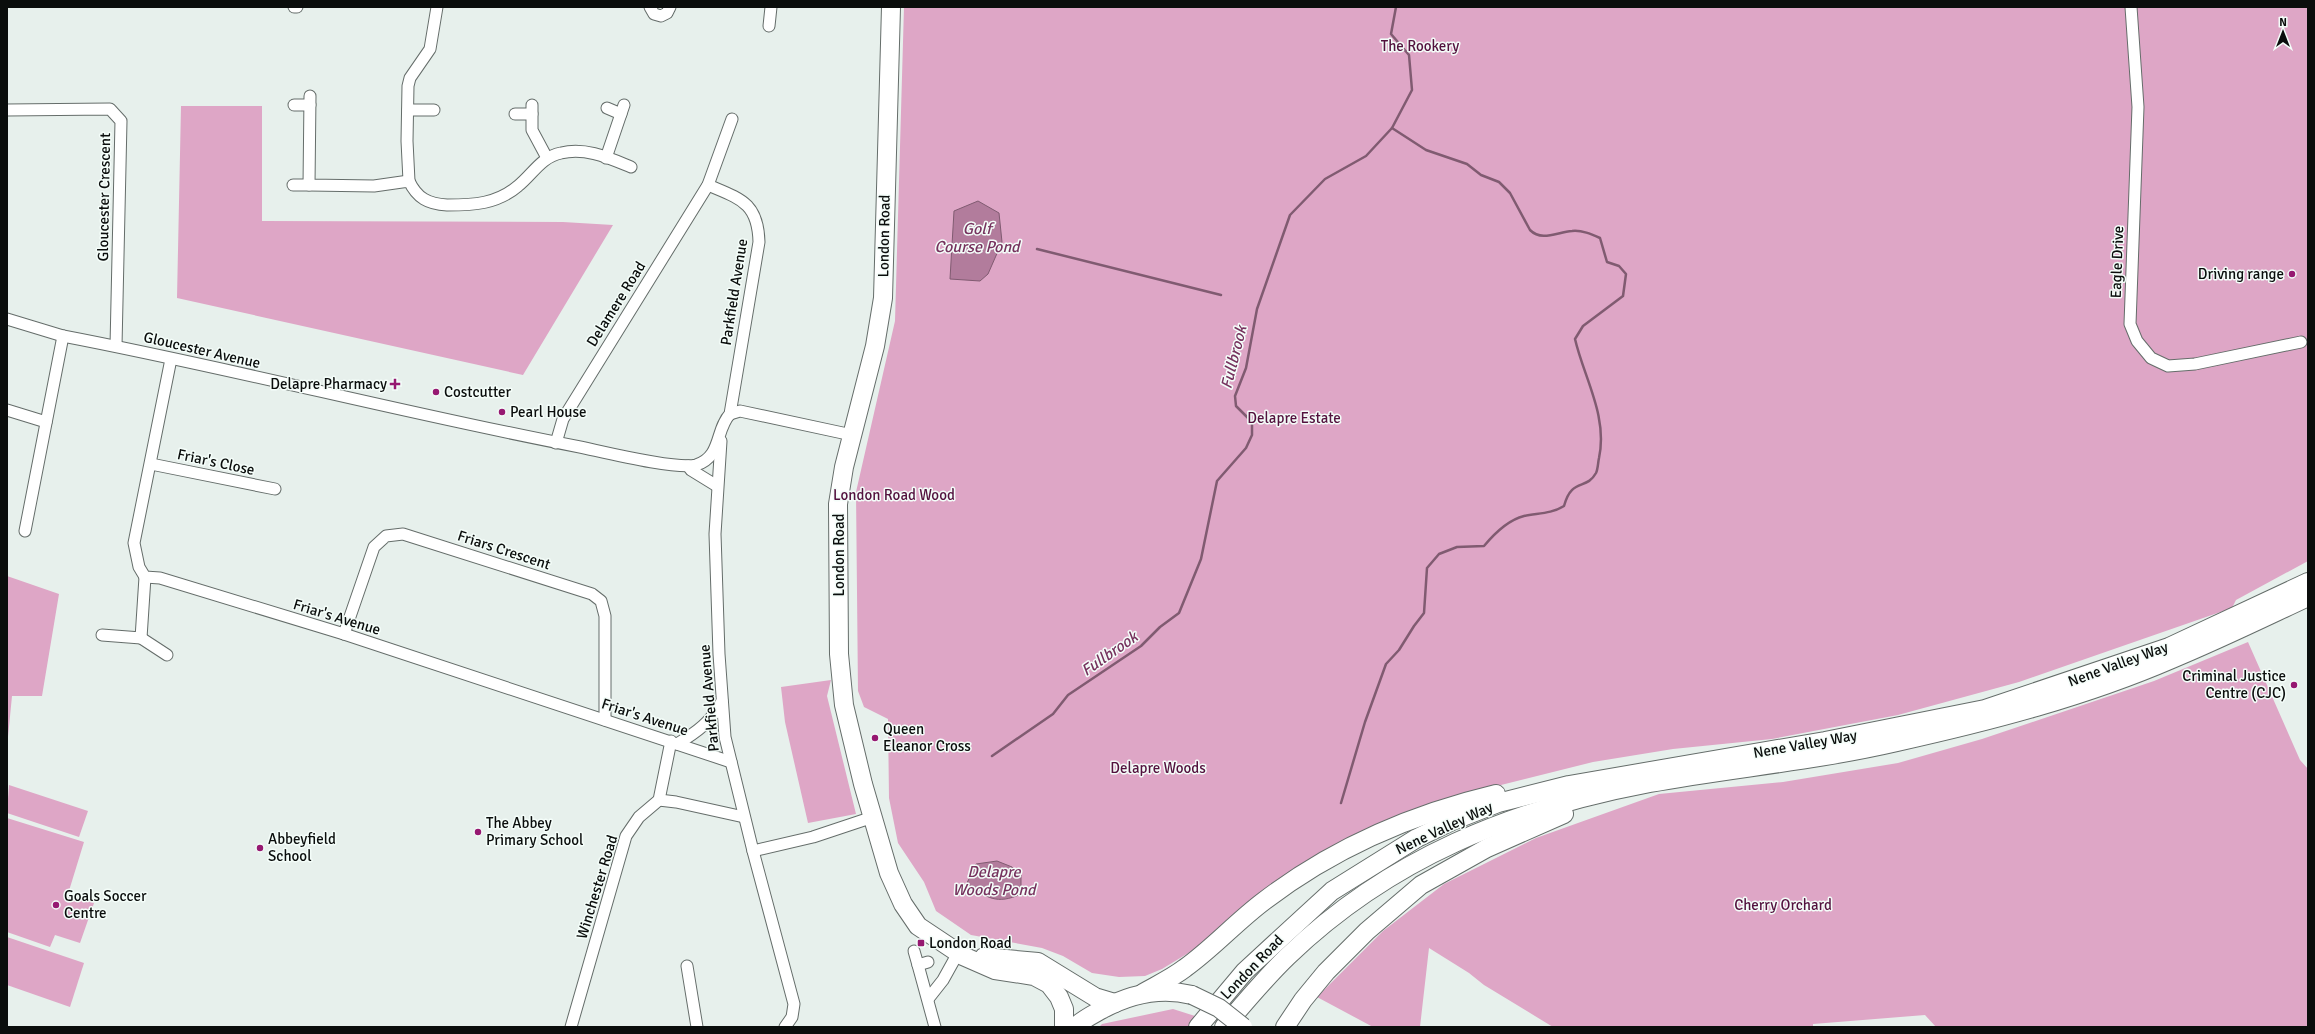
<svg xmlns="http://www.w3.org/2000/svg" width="2315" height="1034" font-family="Signika,sans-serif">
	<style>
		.green { fill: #dea6c6 }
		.water { fill: #b27c9c; stroke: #805b71 }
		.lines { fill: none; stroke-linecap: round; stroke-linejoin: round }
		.stream { stroke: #805b71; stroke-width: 2.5 }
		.minor-casing { stroke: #656d6a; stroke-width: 13 }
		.trunk-casing { stroke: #656d6a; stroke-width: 20 }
		.minor { stroke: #fff; stroke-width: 11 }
		.trunk { stroke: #fff; stroke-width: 18 }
		.trunk-bridge-casing { stroke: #656d6a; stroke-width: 20; stroke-linecap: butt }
		.trunk-bridge { stroke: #fff; stroke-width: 18 }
		.poi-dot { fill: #961871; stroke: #f4fdf9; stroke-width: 1.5 }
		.labels { text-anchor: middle; stroke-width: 3; stroke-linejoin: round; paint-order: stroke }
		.park-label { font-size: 15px; fill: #53113e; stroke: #f4fdf9 }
		.street-label { font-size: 15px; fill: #0a0d0c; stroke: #f4fdf9 }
		.poi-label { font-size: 15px; fill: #0a0d0c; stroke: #f4fdf9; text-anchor: start }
		.water-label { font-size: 16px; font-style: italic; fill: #76325e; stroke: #f4fdf9 }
	</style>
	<rect width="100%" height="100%" fill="#e7f0ec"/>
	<g class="green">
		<path d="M904,7H2308V561L2236,600L2232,608L2019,682L1898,715L1772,739L1673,749L1593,762L1441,800L1162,969L1145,976L1119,977L1092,973L1063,956L1042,948L971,935L936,911L924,882L898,843L889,798L888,719L864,707L858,691L856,492L895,321Z"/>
		<path d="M181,106H262V221L563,222L613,225L523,375L177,298Z"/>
		<path d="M7,576L59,594L42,696H12L7,747Z"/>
		<path d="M2248,642L2300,760L2308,769V1027H1936L1925,1015L1813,1024V1027H1553L1484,985L1469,973L1429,948L1420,1027H1373L1317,997L1383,931L1444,884L1536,838L1659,794L1783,782L1898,763L1982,739L2154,681Z"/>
		<path d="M831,680L827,696L856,814L808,823L785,722L781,687Z"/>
		<path d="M9,785L88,811L79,837L7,813Z"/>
		<path d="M7,818L84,842L68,894L94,903L80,943L55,935L50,947L7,932Z"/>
		<path d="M7,937L84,963L70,1007L7,985Z"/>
		<path d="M1173,1009L1195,1016L1188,1027H1099L1102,1024Z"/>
	</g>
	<g class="water">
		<path d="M978,201L999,213L1002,242L988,274L980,281L950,279L954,211Z"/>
		<path d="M997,861L1012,867L1021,875V894C997,905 986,898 967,883L976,864Z"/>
	</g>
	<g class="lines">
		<g class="stream">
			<path d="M1037,249L1221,295"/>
			<path d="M992,756L1053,714L1068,695L1141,646L1160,627L1179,613L1201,559L1217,481L1246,448L1252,435V422L1236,406L1235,396L1246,368L1257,309L1290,215L1325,179L1366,156L1392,128L1412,90L1409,55L1391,34L1396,7"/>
			<path d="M1341,803L1365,722L1386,664L1399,650L1414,626L1424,613L1427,568L1439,554L1457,547L1484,546C1494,534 1508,520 1524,516C1538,513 1551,514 1564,506C1572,477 1586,491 1596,473C1598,469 1598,462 1599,458C1608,416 1584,378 1575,339L1583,326L1623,296L1626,274L1619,266L1607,262L1600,238C1591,234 1582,230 1572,231C1557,232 1542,242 1530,230L1510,193L1499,182L1481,175L1467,164L1426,150L1392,128"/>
		</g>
		<g class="minor-casing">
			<g id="minor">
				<path d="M294,7H297"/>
				<path d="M650,7L654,14L661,16L667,13L670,7"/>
				<path d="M2131,7L2138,107L2130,324L2137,341L2151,358L2168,366L2195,364L2301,342"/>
				<path d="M769,26L771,7"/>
				<path d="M310,96L309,185L374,186L409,181C417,198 428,204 447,205C474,205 497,204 518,186C533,174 541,157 561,153C586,147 609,158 631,167"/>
				<path d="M294,105H310"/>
				<path d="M532,105V130L547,158"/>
				<path d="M607,108L621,114"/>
				<path d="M7,110L110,109L121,121L116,346"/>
				<path d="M408,110H434"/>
				<path d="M515,114H532"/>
				<path d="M606,158L624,105"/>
				<path d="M409,181L407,141L408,86L410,78L430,49L437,7"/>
				<path d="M293,185H309"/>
				<path d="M7,319L63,336C236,369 407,414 580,447C604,452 676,470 696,465C722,457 715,430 730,414L759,242C758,203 741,199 708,185"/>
				<path d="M171,359L134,543L139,567L145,577L160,578L344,634L731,762"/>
				<path d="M7,410L46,422"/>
				<path d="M730,414L740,411L852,435"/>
				<path d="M721,441L715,534L719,654L725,737L753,851L813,837L873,817"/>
				<path d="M556,443L563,419L708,185L732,119"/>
				<path d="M151,464L275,489"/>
				<path d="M688,466L691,470L717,486"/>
				<path d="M25,531L63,336"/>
				<path d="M344,634L374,547L386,536L403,534L592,594L601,601L605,616V720"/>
				<path d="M102,635L141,638L145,577"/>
				<path d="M141,638L167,655"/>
				<path d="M677,744C697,732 711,722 722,701"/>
				<path d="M659,800L676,802L744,817"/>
				<path d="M753,851L794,1004L792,1017L785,1027"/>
				<path d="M914,951L918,965L928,962"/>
				<path d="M918,965L935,1027"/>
				<path d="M687,966L697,1027"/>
				<path d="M928,999L943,980L958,953"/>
				<path d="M571,1027L626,836L639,817L659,800L671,741"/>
			</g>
		</g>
		<g class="trunk-casing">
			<g id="trunk">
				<path d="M891,7L883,298L875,346L844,467L838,504L839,654L844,705L863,784L889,873L903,904L918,926L963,956L995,970L1034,976L1049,984L1059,997L1064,1009V1027"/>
				<path d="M984,957L1038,962L1095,997L1115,1003"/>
				<path d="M1143,993C1157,985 1172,978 1185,968C1213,948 1236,922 1264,901C1332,849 1412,814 1496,794"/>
				<path d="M1075,1027C1082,1020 1092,1015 1101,1010C1130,994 1160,987 1192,995"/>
				<path d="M1198,1027L1245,971L1332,891L1417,838L1452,821L1498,803L1569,785L1825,741L1985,709L2169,647L2308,582"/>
				<path d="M1224,1027C1245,1002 1265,978 1288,956C1390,858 1512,809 1650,783C1732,768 1815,761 1897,742C1991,721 2084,697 2172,659C2218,640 2263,618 2308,597"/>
				<path d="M1285,1027L1303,1000L1326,972L1367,931L1421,885L1487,848L1564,814"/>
			</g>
		</g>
		<use href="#minor" class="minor"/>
		<use href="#trunk" class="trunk"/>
		<g class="trunk-bridge-casing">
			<path id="trunk-bridge" d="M1192,995L1219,1008L1243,1027"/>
		</g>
		<use href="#trunk-bridge" class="trunk-bridge"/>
	</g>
	<g class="poi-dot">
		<circle cx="2292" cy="274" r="4"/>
		<path d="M393 378h4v4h4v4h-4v4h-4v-4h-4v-4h4z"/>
		<circle cx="436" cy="392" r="4"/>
		<circle cx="502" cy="412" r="4"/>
		<circle cx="2294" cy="685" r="4"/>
		<circle cx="875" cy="738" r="4"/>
		<circle cx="478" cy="832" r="4"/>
		<circle cx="260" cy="848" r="4"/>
		<circle cx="56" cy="905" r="4"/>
		<rect x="917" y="939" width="8" height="8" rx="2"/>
	</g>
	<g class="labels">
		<g class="park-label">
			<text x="1420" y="51">The Rookery</text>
			<text x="1294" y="423">Delapre Estate</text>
			<text x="894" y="500">London Road Wood</text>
			<text x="1158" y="773">Delapre Woods</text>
			<text x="1783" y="910">Cherry Orchard</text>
		</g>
		<g class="street-label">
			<text transform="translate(104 197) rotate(-89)" y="5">Gloucester Crescent</text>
			<text transform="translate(884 236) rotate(-89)" y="5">London Road</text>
			<text transform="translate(2117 262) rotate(-88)" y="5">Eagle Drive</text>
			<text transform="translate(734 292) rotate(-81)" y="5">Parkfield Avenue</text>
			<text transform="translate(616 304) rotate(-58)" y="5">Delamere Road</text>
			<text transform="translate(202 350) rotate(13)" y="5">Gloucester Avenue</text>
			<text transform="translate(216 462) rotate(12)" y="5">Friar's Close</text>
			<text transform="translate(504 550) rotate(18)" y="5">Friars Crescent</text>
			<text transform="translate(839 555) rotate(-90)" y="5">London Road</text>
			<text transform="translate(337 617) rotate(17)" y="5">Friar's Avenue</text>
			<text transform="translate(2118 664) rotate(-20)" y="5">Nene Valley Way</text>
			<text transform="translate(709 698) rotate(-95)" y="5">Parkfield Avenue</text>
			<text transform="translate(645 717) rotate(18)" y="5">Friar's Avenue</text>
			<text transform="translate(1805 744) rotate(-10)" y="5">Nene Valley Way</text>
			<text transform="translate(1444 828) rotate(-25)" y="5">Nene Valley Way</text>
			<text transform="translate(597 887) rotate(-73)" y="5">Winchester Road</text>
			<text transform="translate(1252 967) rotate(-46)" y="5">London Road</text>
		</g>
		<g class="poi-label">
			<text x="2284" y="279" text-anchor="end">Driving range</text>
			<text x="387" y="389" text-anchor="end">Delapre Pharmacy</text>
			<text x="444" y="397">Costcutter</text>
			<text x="510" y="417">Pearl House</text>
			<text x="2286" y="681" text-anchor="end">Criminal Justice<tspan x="2286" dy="17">Centre (CJC)</tspan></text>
			<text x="883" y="734">Queen<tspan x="883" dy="17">Eleanor Cross</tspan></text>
			<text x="486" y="828">The Abbey<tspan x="486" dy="17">Primary School</tspan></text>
			<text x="268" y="844">Abbeyfield<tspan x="268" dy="17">School</tspan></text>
			<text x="64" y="901">Goals Soccer<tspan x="64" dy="17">Centre</tspan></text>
			<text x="929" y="948">London Road</text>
		</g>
		<g class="water-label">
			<text x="977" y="234">Golf<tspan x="977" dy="18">Course Pond</tspan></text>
			<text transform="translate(1233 357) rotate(-76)" y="6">Fullbrook</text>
			<text transform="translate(1109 653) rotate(-35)" y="6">Fullbrook</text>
			<text x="994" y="877">Delapre<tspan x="994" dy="18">Woods Pond</tspan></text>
		</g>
	</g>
	<rect width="2315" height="1034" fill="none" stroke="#0a0d0c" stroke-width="16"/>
	<g transform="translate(2283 32)" stroke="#f4fdf9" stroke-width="3" paint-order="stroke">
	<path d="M0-3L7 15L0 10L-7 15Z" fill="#0a0d0c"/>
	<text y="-6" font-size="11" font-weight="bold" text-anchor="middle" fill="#0a0d0c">N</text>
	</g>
</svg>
